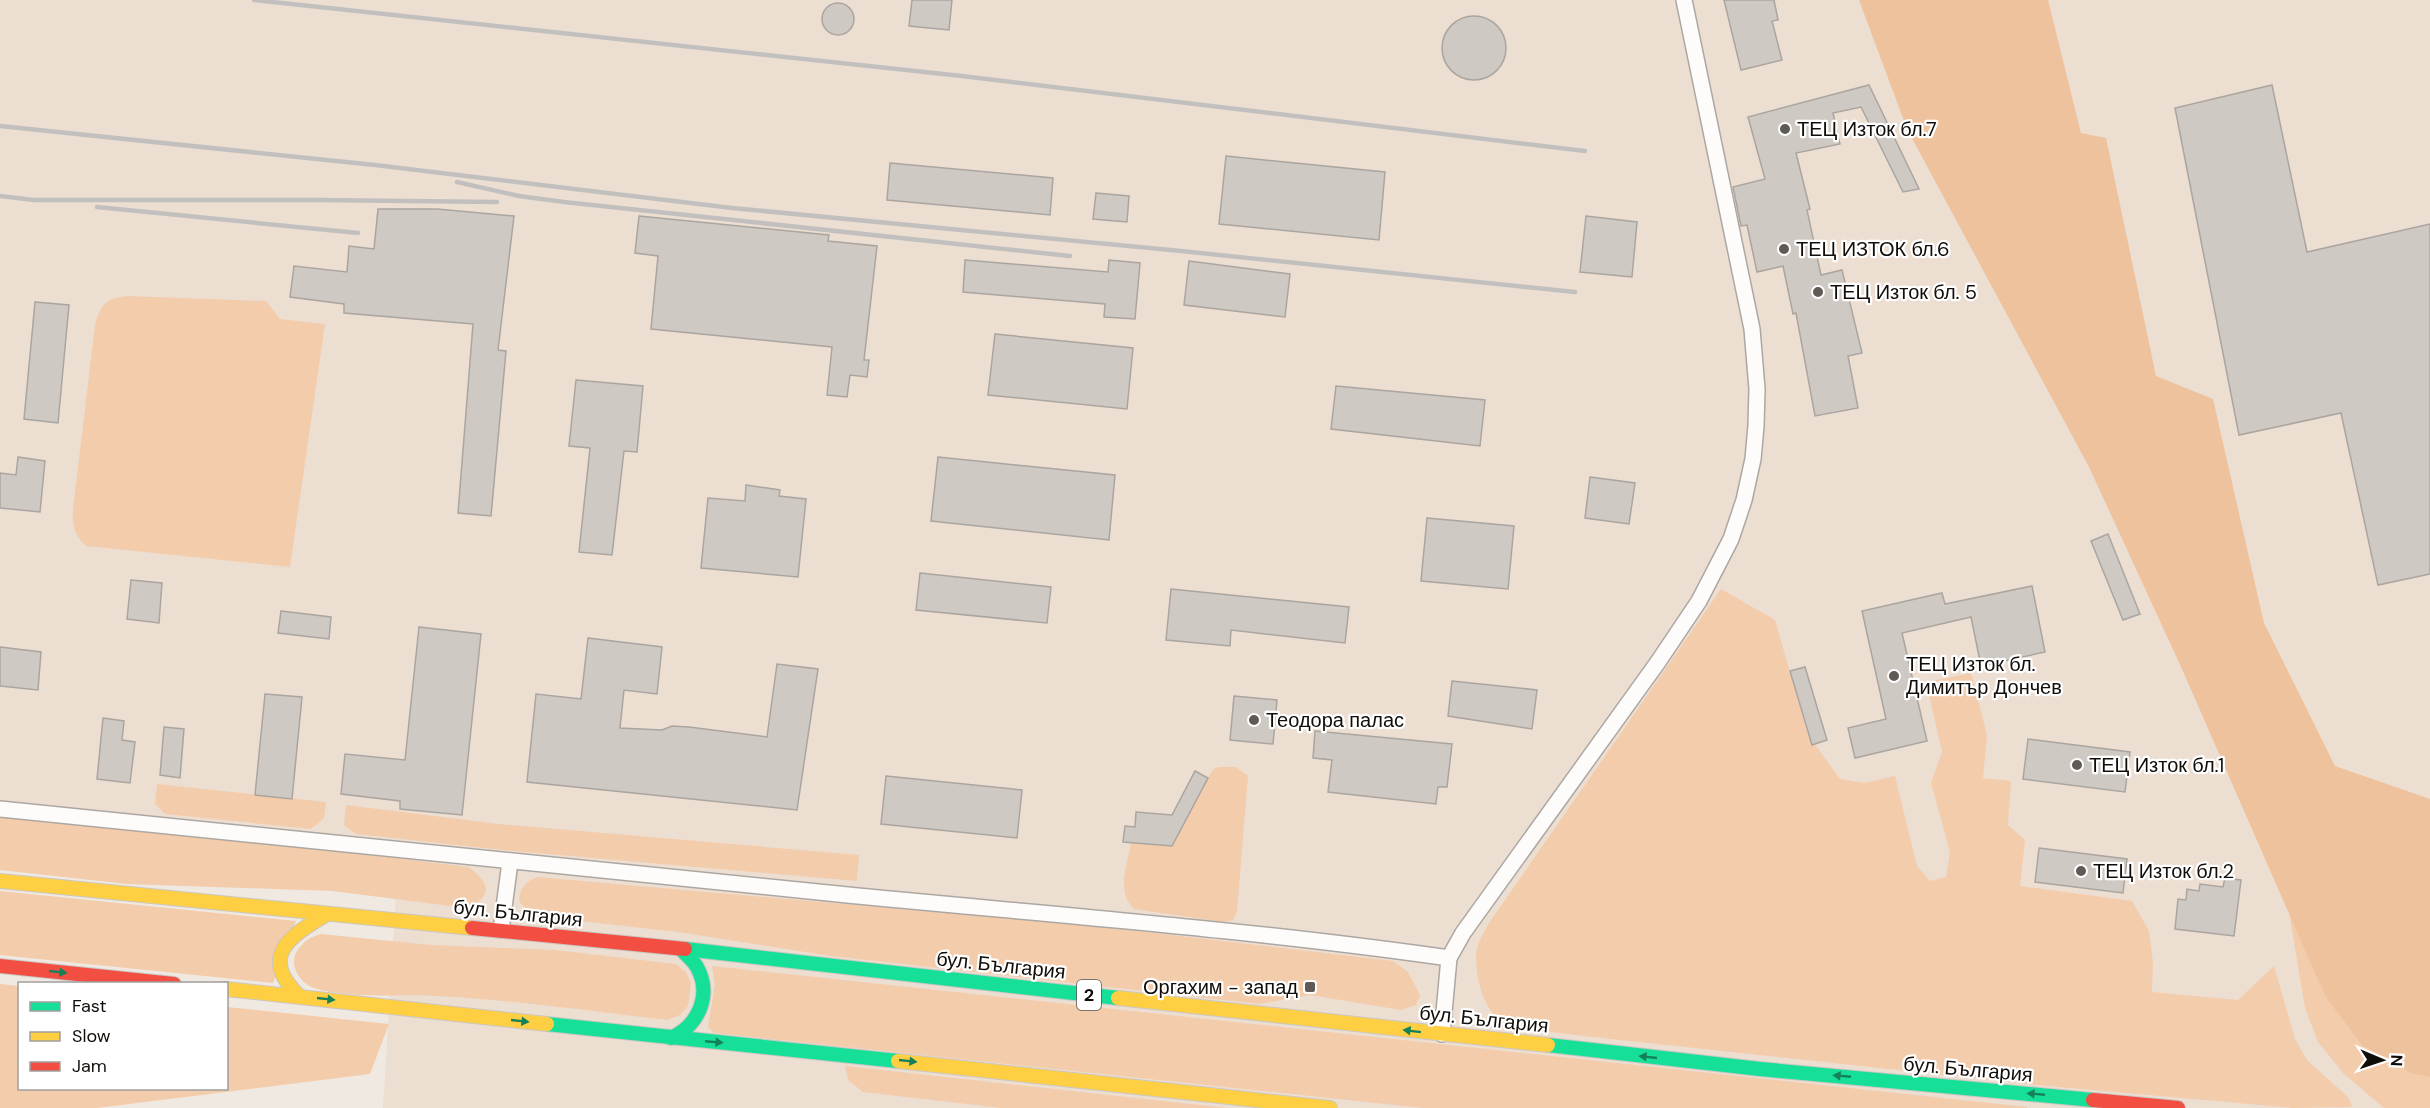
<svg xmlns="http://www.w3.org/2000/svg" width="2430" height="1108" font-family="'DM Sans',sans-serif">
	<style>
		.built { fill: #edded2 }
		.green { fill: #f3ccac }
		.forest { fill: #eec29c }
		.building { fill: #cfc9c4; stroke: #aba5a0; stroke-width: 1.5 }
		.lines { fill: none; stroke-linecap: round; stroke-linejoin: round }
		.street-casing { stroke: #ada7a2; stroke-width: 18 }
		.fast-casing { stroke: #cac7c3; stroke-width: 16 }
		.slow-casing { stroke: #cac7c3; stroke-width: 16 }
		.jam-casing { stroke: #cac7c3; stroke-width: 16 }
		.street { stroke: #fdfcfb; stroke-width: 15 }
		.fast { stroke: #16e098; stroke-width: 14 }
		.slow { stroke: #ffcf43; stroke-width: 14 }
		.jam { stroke: #f24e42; stroke-width: 14 }
		.rail { stroke: #c2c0be; stroke-width: 4.5 }
		.oneway { fill: #148158 }
		.poi-dot { fill: #5f5a55; stroke: #fff; stroke-width: 2 }
		.labels { text-anchor: middle; stroke-width: 4.5; stroke-linejoin: round; paint-order: stroke }
		.shield { fill: #fff; stroke: #585653; stroke-width: 1.5 }
		.shield-label { font-size: 18px; font-weight: bold; fill: #110d09 }
		.poi-label { font-size: 20px; fill: #110d09; stroke: #fff; text-anchor: start }
		.street-label { font-size: 20px; fill: #110d09; stroke: #fff }
	</style>
	<rect width="100%" height="100%" fill="#f0e9e2"/>
	<path class="built" d="M0,0H2430V1108H383L397,878L0,839Z"/>
	<g class="green">
		<path d="M127,296L266,301L280,319L325,324L290,567L86,546C74,535 72,525 73,509L95,325C101,304 105,299 127,296Z"/>
		<path d="M1721,589L1775,620L1808,735L1840,779L1864,783L1895,776L1917,866L1930,881L1946,877L1950,852L1931,783L1942,752L1926,682L1971,673L1987,735L1983,778L2011,781L2008,825L2025,840L2020,886L2132,901L2149,931L2153,963L2152,992L2238,1000L2274,966L2295,1039L2307,1060L2349,1098L2352,1107L2293,1108L2036,1085L1574,1035C1551,1031 1522,1031 1501,1020C1482,1010 1473,968 1477,948C1479,940 1485,931 1489,923Z"/>
		<path d="M1219,767H1236L1248,776L1237,912L1233,920L1223,922L1134,909C1116,892 1127,865 1131,843L1172,846L1213,769Z"/>
		<path d="M157,784L326,802L324,818L311,829L165,814L155,804Z"/>
		<path d="M346,805L499,824L859,855L857,881L513,851L356,834L344,825Z"/>
		<path d="M0,817L331,850L468,867C489,881 495,896 467,908L332,891L127,884L0,870Z"/>
		<path d="M537,877L1095,926L1393,961L1408,972L1420,995L1416,1005L1401,1010L1310,995L1259,1004L831,956L678,932L543,917L528,912L519,901C520,888 525,882 537,877Z"/>
		<path d="M0,891L296,921L273,983L0,955Z"/>
		<path d="M2289,912L2325,996L2413,1074L2430,1077V1108H2384L2344,1074L2318,1042L2305,1008Z"/>
		<path d="M321,934L431,945L555,950L676,964L686,972L691,983L688,1006L680,1015L667,1020C591,1011 514,1000 436,996C400,994 347,999 314,988C298,982 287,962 299,948C306,940 310,937 321,934Z"/>
		<path d="M712,966L2027,1107V1108H1423L714,1033L708,1027L715,984Z"/>
		<path d="M0,984L19,986L20,1088H226L227,1007L389,1024L370,1074L97,1108H0Z"/>
		<path d="M845,1066L1227,1108H1001L863,1092L848,1080Z"/>
	</g>
	<path class="forest" d="M1859,0H2048L2081,133L2106,138L2156,376L2213,399L2264,623L2335,766L2430,799V1077L2413,1074L2362,1045L2325,996L2182,669L2089,467L1907,129Z"/>
	<g class="building">
		<path d="M912,0H952L949,30L909,26Z"/>
		<path d="M1724,0H1774L1778,20L1772,21L1782,60L1741,70Z"/>
		<circle cx="838" cy="19" r="16"/>
		<circle cx="1474" cy="48" r="32"/>
		<path d="M1869,85L1919,189L1903,192L1861,107L1833,113L1840,144L1796,153L1810,209L1807,210L1821,275L1842,270L1862,353L1848,356L1858,408L1815,416L1796,313L1793,314L1783,266L1757,272L1747,225L1741,226L1733,187L1765,179L1748,117Z"/>
		<path d="M2272,85L2307,252L2430,224V574L2378,585L2341,413L2239,435L2175,108Z"/>
		<path d="M1226,156L1385,172L1379,240L1219,224Z"/>
		<path d="M890,163L1053,178L1050,215L887,200Z"/>
		<path d="M1096,193L1129,196L1127,222L1093,219Z"/>
		<path d="M378,209H437L514,216L498,350L506,351L491,516L458,513L473,324L344,313V304L290,297L294,266L347,272L349,246L374,249Z"/>
		<path d="M639,216L829,235L828,241L877,246L864,360H869L867,377L850,375L847,397L827,395L832,347L651,329L658,256L635,253Z"/>
		<path d="M1586,216L1637,222L1632,277L1580,272Z"/>
		<path d="M965,260L1108,272L1109,260L1140,263L1135,319L1104,317L1105,304L963,292Z"/>
		<path d="M1189,261L1290,274L1285,317L1184,305Z"/>
		<path d="M35,302L69,305L58,423L24,419Z"/>
		<path d="M995,334L1133,348L1127,409L988,395Z"/>
		<path d="M576,380L643,386L637,452L624,451L612,555L579,552L590,448L569,446Z"/>
		<path d="M1336,386L1485,400L1480,446L1331,429Z"/>
		<path d="M18,457L45,461L40,512L0,508V473L16,475Z"/>
		<path d="M938,457L1115,475L1109,540L931,521Z"/>
		<path d="M1590,477L1635,483L1629,524L1585,518Z"/>
		<path d="M746,485L780,490L779,496L806,499L798,577L701,568L708,498L745,501Z"/>
		<path d="M1427,518L1514,526L1508,589L1421,581Z"/>
		<path d="M2108,534L2140,614L2123,620L2091,541Z"/>
		<path d="M920,573L1051,587L1047,623L916,610Z"/>
		<path d="M131,580L162,583L159,623L127,619Z"/>
		<path d="M2032,586L2045,652L1981,666L1971,617L1902,633L1927,741L1855,758L1848,728L1886,719L1862,611L1942,593L1945,604Z"/>
		<path d="M1171,589L1349,607L1345,643L1231,630L1230,646L1166,640Z"/>
		<path d="M281,611L331,617L329,639L278,633Z"/>
		<path d="M419,627L481,634L462,815L400,809V801L341,794L345,754L405,760Z"/>
		<path d="M588,638L662,647L657,694L624,690L620,728L662,730L672,726L689,727L767,737L777,664L818,669L797,810L527,782L536,694L581,699Z"/>
		<path d="M0,647L41,652L38,690L0,686Z"/>
		<path d="M1805,667L1827,740L1812,745L1790,671Z"/>
		<path d="M1452,681L1537,690L1532,729L1448,716Z"/>
		<path d="M265,694L302,697L292,799L255,795Z"/>
		<path d="M1234,696L1277,700L1273,744L1230,740Z"/>
		<path d="M103,718L124,721L122,740L135,742L130,783L97,779Z"/>
		<path d="M164,727L184,729L180,778L160,775Z"/>
		<path d="M1315,731L1452,744L1447,787H1438L1436,804L1328,792L1332,760L1313,758Z"/>
		<path d="M2028,739L2130,752L2125,792L2023,779Z"/>
		<path d="M1195,771L1208,778L1172,846L1123,842L1125,826L1135,827L1136,812L1172,815Z"/>
		<path d="M886,776L1022,790L1017,838L881,824Z"/>
		<path d="M2039,848L2127,859L2123,893L2035,882Z"/>
		<path d="M2225,878L2241,880L2234,936L2175,929L2178,899L2186,900L2187,889L2199,891L2200,884L2223,887Z"/>
	</g>
	<g class="lines">
		<g class="street-casing">
			<g id="street">
				<path d="M0,809C279,836 558,866 838,894C1041,914 1246,929 1449,958"/>
				<path d="M501,930L510,862"/>
				<path d="M1442,1034L1449,958L1463,933L1658,662L1699,601L1731,539L1744,500L1753,459L1756,426L1757,389L1752,329L1684,0"/>
			</g>
		</g>
		<g class="fast-casing">
			<g id="fast">
				<path d="M685,949L1118,998"/>
				<path d="M547,1024L898,1061"/>
				<path d="M671,1038C699,1025 712,995 697,967C693,960 686,955 681,949"/>
				<path d="M1548,1045L1760,1069L2093,1100"/>
			</g>
		</g>
		<g class="slow-casing">
			<g id="slow">
				<path d="M0,881L472,928"/>
				<path d="M226,989L547,1024"/>
				<path d="M299,996C258,956 290,936 327,914"/>
				<path d="M1118,998L1548,1045"/>
				<path d="M898,1061L1330,1108"/>
			</g>
		</g>
		<g class="jam-casing">
			<g id="jam">
				<path d="M472,928L685,949"/>
				<path d="M0,966L174,984"/>
				<path d="M2093,1100L2178,1108"/>
			</g>
		</g>
		<use href="#street" class="street"/>
		<use href="#fast" class="fast"/>
		<use href="#slow" class="slow"/>
		<use href="#jam" class="jam"/>
		<g class="rail">
			<path d="M254,0L962,76L1585,151"/>
			<path d="M0,126L375,165L732,208L1181,251L1575,292"/>
			<path d="M457,182L519,196L564,202L1070,256"/>
			<path d="M0,196L34,200H318L497,202"/>
			<path d="M97,207L358,233"/>
		</g>
	</g>
	<defs><path id="oneway-solid" d="M-6-.8H1V-3.2L6.5 0L1 3.2V.8H-6Z" transform="scale(1.5)"/></defs>
	<g class="oneway">
		<use href="#oneway-solid" transform="translate(58 972) rotate(6)"/>
		<use href="#oneway-solid" transform="translate(326 999) rotate(6)"/>
		<use href="#oneway-solid" transform="translate(520 1021) rotate(6)"/>
		<use href="#oneway-solid" transform="translate(1412 1031) rotate(-173)"/>
		<use href="#oneway-solid" transform="translate(714 1042) rotate(5)"/>
		<use href="#oneway-solid" transform="translate(1648 1057) rotate(-174)"/>
		<use href="#oneway-solid" transform="translate(908 1061) rotate(6)"/>
		<use href="#oneway-solid" transform="translate(1842 1076) rotate(-175)"/>
		<use href="#oneway-solid" transform="translate(2036 1094) rotate(-175)"/>
	</g>
	<g class="poi-dot">
		<circle cx="1785" cy="129" r="6"/>
		<circle cx="1784" cy="249" r="6"/>
		<circle cx="1818" cy="292" r="6"/>
		<circle cx="1894" cy="676" r="6"/>
		<circle cx="1254" cy="720" r="6"/>
		<circle cx="2077" cy="765" r="6"/>
		<circle cx="2081" cy="871" r="6"/>
		<rect x="1304" y="981" width="12" height="12" rx="3"/>
	</g>
	<g class="labels">
		<rect class="shield" x="1077" y="980" width="24" height="30" rx="4.5"/>
		<g class="shield-label">
			<text x="1089" y="1001">2</text>
		</g>
		<g class="poi-label">
			<text x="1797" y="136">ТЕЦ Изток бл.7</text>
			<text x="1796" y="256">ТЕЦ ИЗТОК бл.6</text>
			<text x="1830" y="299">ТЕЦ Изток бл. 5</text>
			<text x="1906" y="671">ТЕЦ Изток бл.<tspan x="1906" dy="23">Димитър Дончев</tspan></text>
			<text x="1266" y="727">Теодора палас</text>
			<text x="2089" y="772">ТЕЦ Изток бл.1</text>
			<text x="2093" y="878">ТЕЦ Изток бл.2</text>
			<text x="1298" y="994" text-anchor="end">Оргахим - запад</text>
		</g>
		<g class="street-label">
			<text transform="translate(518 913) rotate(6)" y="7">бул. България</text>
			<text transform="translate(1001 965) rotate(6)" y="7">бул. България</text>
			<text transform="translate(1484 1019) rotate(6)" y="7">бул. България</text>
			<text transform="translate(1968 1069) rotate(5)" y="7">бул. България</text>
		</g>
	</g>
	<rect x="18" y="982" width="210" height="108" fill="#ffffff" stroke="#a09e9d" stroke-width="1.5"/>
	<rect x="30" y="1002" width="30" height="9" fill="#16e098" stroke="#a09e9d" stroke-width="1.5"/>
	<text x="72" y="1012" font-size="18" fill="#110d09">Fast</text>
	<rect x="30" y="1032" width="30" height="9" fill="#ffcf43" stroke="#a09e9d" stroke-width="1.5"/>
	<text x="72" y="1042" font-size="18" fill="#110d09">Slow</text>
	<rect x="30" y="1062" width="30" height="9" fill="#f24e42" stroke="#a09e9d" stroke-width="1.5"/>
	<text x="72" y="1072" font-size="18" fill="#110d09">Jam</text>
	<g transform="translate(2382 1060) rotate(92)" stroke="#ffffff" stroke-width="4.5" paint-order="stroke">
	<path d="M0-4.5L10 22L0 15L-10 22Z" fill="#110d09"/>
	<text y="-9" font-size="16" font-weight="bold" text-anchor="middle" fill="#110d09">N</text>
	</g>
</svg>
